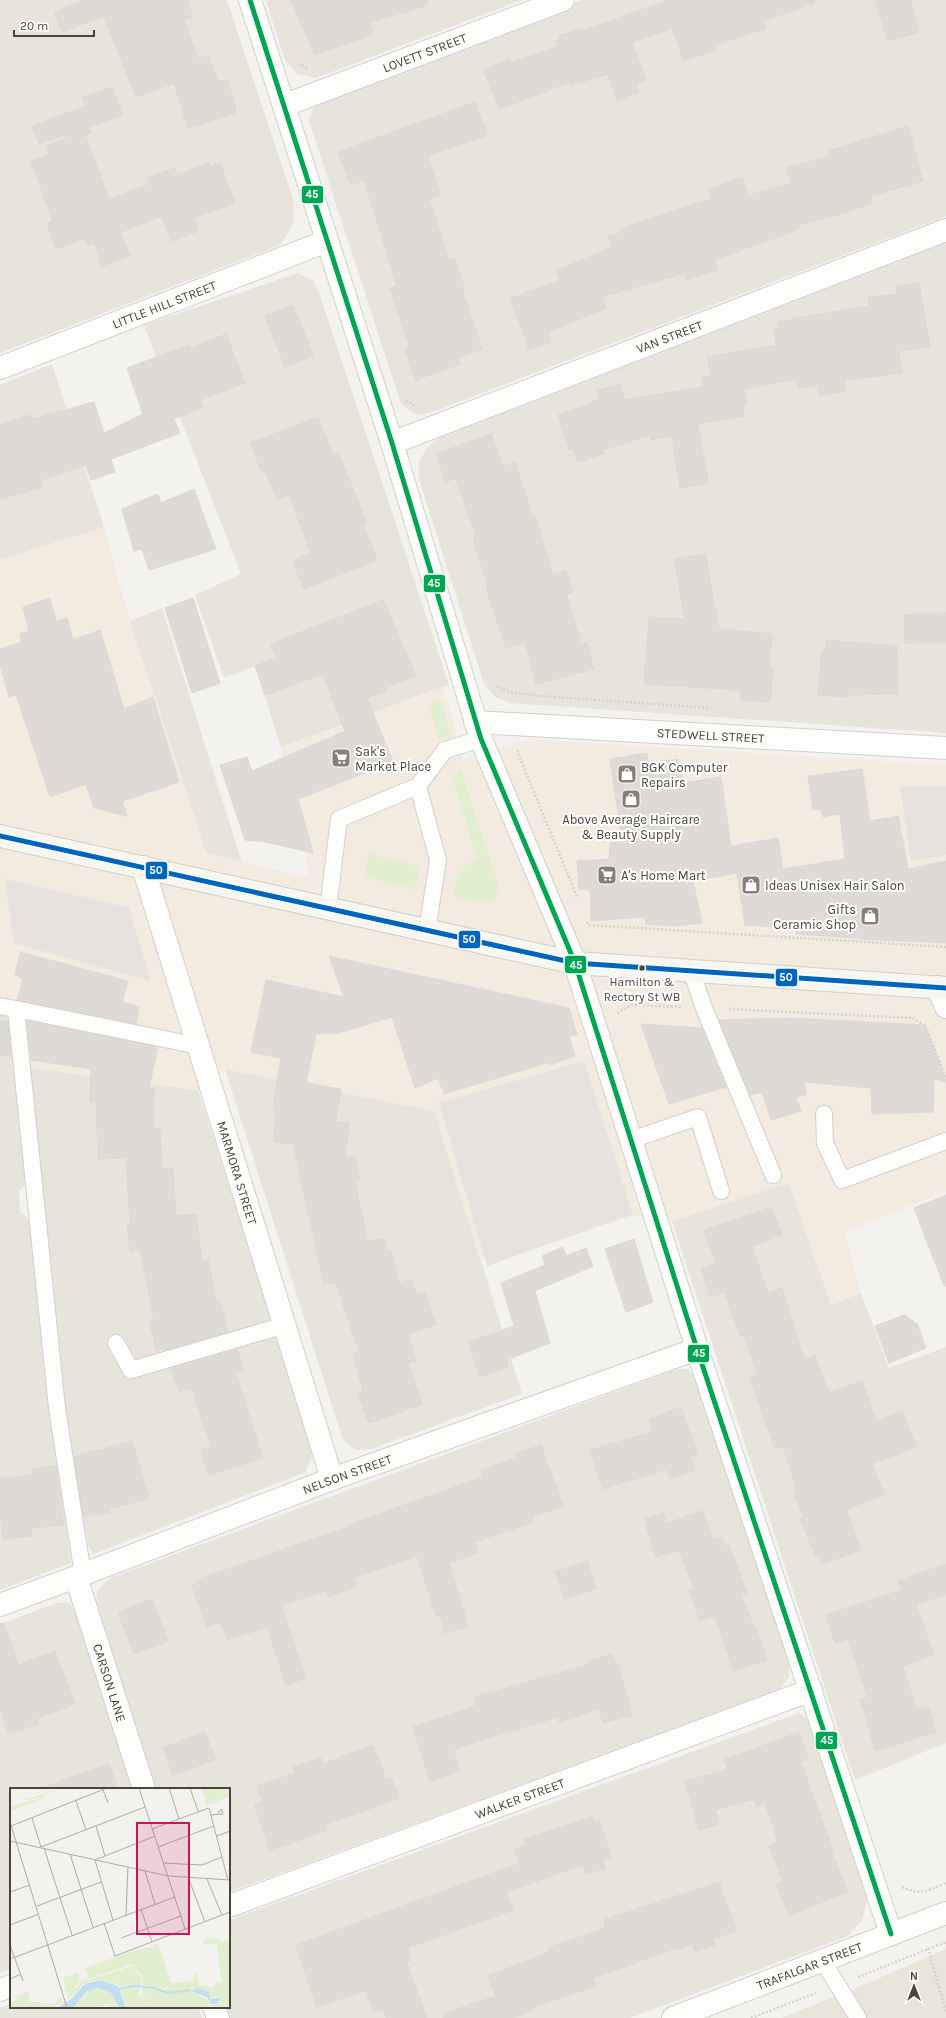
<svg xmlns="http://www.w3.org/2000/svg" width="946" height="2018" font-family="Karla,sans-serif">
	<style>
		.residential { fill: #e7e4dc }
		.commercial { fill: #f3ebdf }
		.education { fill: #eae5da }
		.green { fill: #e1eecf }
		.parking { fill: #e6e3df }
		.building { fill: #dedbd6; stroke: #dcd9d4 }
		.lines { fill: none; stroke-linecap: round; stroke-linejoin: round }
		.service-casing { stroke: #d2d0cb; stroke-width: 18 }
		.minor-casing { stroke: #d2d0cb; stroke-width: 24 }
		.tertiary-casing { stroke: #d2d0cb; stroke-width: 24 }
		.secondary-casing { stroke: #d3cfc5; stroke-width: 24 }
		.path { stroke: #d3d2cc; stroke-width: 2.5; stroke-dasharray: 2 2; stroke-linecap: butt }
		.service { stroke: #fdfdfc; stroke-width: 16 }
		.minor { stroke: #fdfdfc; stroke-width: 22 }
		.tertiary { stroke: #fdfdfc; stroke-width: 22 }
		.secondary { stroke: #f7f6f1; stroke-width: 22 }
		.bus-1-casing { stroke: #fff; stroke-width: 8 }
		.bus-2-casing { stroke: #fff; stroke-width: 8 }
		.bus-1 { stroke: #00a651; stroke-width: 5 }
		.bus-2 { stroke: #0065bd; stroke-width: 5 }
		.bus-dot { fill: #4b4439; stroke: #fff; stroke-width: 1.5 }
		.labels { text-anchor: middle; stroke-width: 4; stroke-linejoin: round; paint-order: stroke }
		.bus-label { font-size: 12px; fill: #4b4439; stroke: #fff }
		.street-label { font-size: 13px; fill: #4b4439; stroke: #fff }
		.poi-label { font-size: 13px; fill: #4b4439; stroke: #fff; text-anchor: start }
		.inset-river { fill: none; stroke: #c0ddf1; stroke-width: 2 }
		.inset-road { fill: none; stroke: #b0aca6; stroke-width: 1 }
		.view { fill: #c2185b; fill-opacity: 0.15; stroke: #c2185b; stroke-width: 2 }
		.inset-edge { fill: none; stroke: #4b4439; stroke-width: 2 }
		.line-badge { stroke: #fff; stroke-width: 1.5 }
		.badge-label { font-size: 11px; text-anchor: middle; font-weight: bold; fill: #fff }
	</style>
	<rect width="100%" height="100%" fill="#f4f2ee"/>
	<g class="residential">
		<path d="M0,0H227L294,202L293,225L280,245L0,353Z"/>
		<path d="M266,0H522L316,78L297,74L285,60Z"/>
		<path d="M583,0H946V216L432,412L417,415L401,404L309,121L314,107L326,100Z"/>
		<path d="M946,241V733L510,703L495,697L484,684L419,479V461L428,447L440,435Z"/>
		<path d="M298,273L314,281L320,295L449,685L281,747L255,666L224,678L195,595L241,574L144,325Z"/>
		<path d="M52,364L104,527L0,560V385Z"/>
		<path d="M162,608L242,863L206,853L130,621Z"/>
		<path d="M0,1015L7,1016L12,1024L27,1183L19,1190L20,1212L32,1222L50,1404L71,1563L0,1590Z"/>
		<path d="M30,1068L198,1090L309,1436L312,1456L306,1472L93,1554L88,1544L64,1411Z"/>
		<path d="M225,1069L435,1111L522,1394L371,1449L356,1450L343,1440Z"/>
		<path d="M789,1183L831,1305L861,1293L889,1368L946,1347V1743L855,1780L672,1221Z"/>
		<path d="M677,1369H687L696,1379L789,1656V1677L779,1690L229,1892V1789H157L96,1610L97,1590L110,1578Z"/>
		<path d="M57,1603H70L76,1614L133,1789H11V1969L0,1973V1624Z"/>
		<path d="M799,1713L809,1720L866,1883L867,1900L862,1920L848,1936L630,2018H228L225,2007H229V1920Z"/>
		<path d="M11,2004V2007H198L202,2018H0V2008Z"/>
	</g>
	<path class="commercial" d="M104,527L130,621L206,853L308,877L307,860L281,747L443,686L463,760L526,739L946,765V1192L845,1232L861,1293L831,1305L789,1183L672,1221L635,1216L480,1259L434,1111L226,1069L198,1090L30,1068L7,1016L0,1015V560Z"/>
	<path class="education" d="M946,1949V2018H782L856,1988Z"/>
	<g class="green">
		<path d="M441,699L450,736L439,740L428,705Z"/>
		<path d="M461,771L499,888L494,899L489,903L454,896C456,879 460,864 478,861L452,776Z"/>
		<path d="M369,854L420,867L415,889L365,877Z"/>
	</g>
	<g class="parking">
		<path d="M900,786H946V855L911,861Z"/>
		<path d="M5,879L129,908L151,981L14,943Z"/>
		<path d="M584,1061L633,1214L487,1266L439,1103Z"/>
	</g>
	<g class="building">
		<path d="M85,0H187L193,17L184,20L198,59L209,55L218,82L227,79L236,108L234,109L235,113L188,128L174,83L136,97L104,16L62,32L54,12Z"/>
		<path d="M291,0H427V5L369,23L373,34L315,55Z"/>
		<path d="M669,0H814V3L763,21L766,28L714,46L716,50L684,61L672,29L632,42L646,80L636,83L639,92L617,100L608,74L571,85L570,82L500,109L483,70L510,59L511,63L558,46L556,41L560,40L558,36L580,29L582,31Z"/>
		<path d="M876,0H910L919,32L887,41Z"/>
		<path d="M113,87L122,115L89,127L91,133L85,135L109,199L150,184L147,178L175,168L177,175L209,163L211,167L220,163L235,203L194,218L198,231L171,241L162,216L121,232L130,256L102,266L94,243L88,245L85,238L56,249L47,224L53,221L31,161L50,154L47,146L67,138L66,135L39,144L32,126L86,106L82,97Z"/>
		<path d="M475,102L487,135L428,156L440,195L429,199L449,260L454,258L465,290L462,291L482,349L458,358L461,364L416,380L405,349L410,347L390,288L397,286L364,180L351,185L338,152Z"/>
		<path d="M908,126L923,181L870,196L872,203L844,213L798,225L800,229L714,260L717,270L687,280L685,273L601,297L606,308L548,332L551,342L529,350L511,298L560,281L556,271L612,247L608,236L620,233L619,229L711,199L708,190L742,177L749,195L791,183L787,168L831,156L829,151Z"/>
		<path d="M919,283L930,346L899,351L902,373L844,380L846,391L819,396L817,385L798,388L797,379L744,389L747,404L742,405L744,416L698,424L708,483L680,488L672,436L651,440L650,435L602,450L603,454L577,462L573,448L569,450L558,415L594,403L593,401L599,399L597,391L620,384L625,400L704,387L702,378L711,376L707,357L776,345L774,330H778L777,322L869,306L868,298L898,294L896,287Z"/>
		<path d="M293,305L313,356L285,367L265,316Z"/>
		<path d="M226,334L245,383L200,400L203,407L174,419L180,433L111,459L115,472L91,480L86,465L41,480L43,487L0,499V425L30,415L32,419L94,402L104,433L143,414L127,368L189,345L190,348Z"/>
		<path d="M318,417L333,455L338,453L355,493L367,524L363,525L377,560L304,589L293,563L294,560L311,553L289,495L277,500L266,472L262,473L250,443Z"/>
		<path d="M491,434L503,467L515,462L533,516L535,515L553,575L566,570L573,592L566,594L581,643L587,642L594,669L536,684L525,642L506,648L486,589L488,588L473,537L476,536L456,478L446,482L436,454Z"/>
		<path d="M194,489L216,549L149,570L142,549L134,551L122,509L158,494L161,503Z"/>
		<path d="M705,554L719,629L772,634L769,668H773L770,702L740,700V690L644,684L649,617L685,619L674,559Z"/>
		<path d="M50,598L56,621L67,618L73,640L100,630L124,709L153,697L179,782L122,801L127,816L94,808L86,784L50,797L16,695L9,697L0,665V649L22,642L20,634L29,631L23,607Z"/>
		<path d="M193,598L220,683L192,693L165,608Z"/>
		<path d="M383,600L416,676L387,687L386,691L367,698L393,762L298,799L313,853L266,842L245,840L220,765L247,757L252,771L345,731L323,674L265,695L255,666L276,658L270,644Z"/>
		<path d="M946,613V642L905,643L904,615Z"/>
		<path d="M826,640L897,646L898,694L848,695V697L818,695L822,650L825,651Z"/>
		<path d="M647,753L648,763L678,759L683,783L721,777L731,846L778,838L783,869L845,859L840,814L823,817L821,809L813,810L808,776L862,769L870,821L898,816L908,869L946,861V943L858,939L857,938L796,934L795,928L745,925L737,873L693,881L702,923L675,926L646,924L645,917L591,921L590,890L579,889L577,861L609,859L610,843L622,842L610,759Z"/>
		<path d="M20,952L128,981L122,1002L139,1007L136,1024L17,1000L23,979L15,975Z"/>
		<path d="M329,956L569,1008L577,1035L569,1036L575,1056L550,1065V1062L444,1094L438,1078L415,1088L392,1017L339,1033L316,1034L306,1083L341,1089L336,1121L349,1123L345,1158L354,1156L360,1179L354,1180L368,1242L384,1238L387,1251L391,1250L399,1283L411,1279L417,1296L425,1293L436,1325L408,1334L416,1361L408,1364L422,1404L369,1423L358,1394L363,1392L353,1354L359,1352L336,1284H333L332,1282L324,1284L293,1144L273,1142L276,1110L273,1109L281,1058L251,1052L266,980L344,997Z"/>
		<path d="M789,1018L925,1025L946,1082L934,1079L933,1112L872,1114L871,1088L804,1082L806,1094L796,1098L801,1111L771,1120L762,1092L750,1095L719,1020Z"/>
		<path d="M0,1021H8L11,1057L0,1055Z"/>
		<path d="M27,1021L158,1047L149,1088H155L153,1129H160L162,1169L173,1168L176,1216L196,1214L202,1261L208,1260L217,1303L220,1302L228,1332L165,1350L164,1349L157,1351L149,1321L154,1320L140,1250L130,1251L127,1225H130L126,1158L98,1159L96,1103L90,1102L91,1069L31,1060Z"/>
		<path d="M641,1024L702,1028L726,1087L669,1104Z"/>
		<path d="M946,1195V1286H944L914,1208Z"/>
		<path d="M771,1207L782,1235L752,1246L768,1293L782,1288L804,1359L815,1355L829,1393L862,1381L876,1421L902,1411L916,1447L872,1464L884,1495L846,1509L861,1550L822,1564L819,1554L815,1555L800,1519L804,1517L794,1492L797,1491L783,1446L775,1449L750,1378L758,1375L744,1335L740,1336L725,1292L710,1297L701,1268L716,1263L704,1230Z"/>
		<path d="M634,1239L653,1302L626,1312L605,1249Z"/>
		<path d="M563,1247L566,1256L586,1248L593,1266L535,1291L550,1343L506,1360L508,1367L480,1377L468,1342L514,1326L501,1283L545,1265L542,1256Z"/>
		<path d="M905,1315L917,1324L926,1348L889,1363L875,1326Z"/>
		<path d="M237,1349L245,1371L236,1374L263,1458L209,1475L201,1450L211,1447L192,1388L179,1392L171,1368Z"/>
		<path d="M681,1407L697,1454L690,1456L695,1470L670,1479L667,1469L603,1489L590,1450L653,1432L649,1419Z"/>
		<path d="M132,1441L149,1498L109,1509L110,1512L83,1516L74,1457Z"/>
		<path d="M541,1445L563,1506L532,1517L534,1522L474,1542L478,1553L449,1563L468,1626L445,1633L440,1615L436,1616L417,1556L354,1578L357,1587L328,1596L326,1591L281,1605L305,1678L286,1685L267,1627L227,1640L221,1622L207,1627L192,1585L200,1582L199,1579L348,1527V1525L483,1477L481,1470L516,1458L514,1454Z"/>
		<path d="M56,1466L64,1525L31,1528L32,1536L3,1539L0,1512V1479L33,1475L32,1469Z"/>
		<path d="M703,1511L713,1540L722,1537L725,1546L729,1545L747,1593L741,1595L756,1631H757L767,1660L734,1671L715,1616L700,1621L689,1591L694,1589L679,1550L656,1557L644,1520L664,1513L667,1523Z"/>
		<path d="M587,1561L596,1589L565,1599L555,1572Z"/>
		<path d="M946,1564V1594L916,1605L934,1655L902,1666L917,1710L928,1707L936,1732L875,1751L868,1726L869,1725L860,1700L868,1697L848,1639L835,1643L826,1615L902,1590L898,1581Z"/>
		<path d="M152,1599L168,1641L134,1654L118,1612Z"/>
		<path d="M0,1623H4L18,1665L55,1651L75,1704L36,1719L38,1724L8,1733L0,1707Z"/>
		<path d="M612,1654L615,1664L618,1663L632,1715L603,1723L599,1709L559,1722L558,1717L497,1735L453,1750L460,1771L430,1781L413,1727L477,1705L475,1697L590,1664L589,1661Z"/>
		<path d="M205,1732L215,1760L173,1775L163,1748Z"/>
		<path d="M799,1732L808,1759L801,1762L833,1850L831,1851L848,1892L789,1915L776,1884L783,1881L769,1846L778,1842L765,1803L757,1806L754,1799L715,1810L719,1824L699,1830L685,1781L728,1770L724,1760Z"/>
		<path d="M373,1745L386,1779L391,1778L399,1798L325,1825L326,1831L270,1850L254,1804L263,1801L257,1786L295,1773L293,1767L321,1758L323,1764Z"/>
		<path d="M109,1764L118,1789H48L47,1786Z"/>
		<path d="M592,1817L594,1822L600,1821L611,1857L603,1859L605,1868L586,1874L583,1865L506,1892L513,1910L408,1948L412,1960L406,1962L427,2018H386L383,2009L374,2012L366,1990L317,2007L296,1945L520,1863L515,1849L526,1845L524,1839Z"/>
		<path d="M719,1882L736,1931L713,1939L715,1945L695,1952L692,1944L676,1950V1948L593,1978L596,1986L533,2007L534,2010L513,2018H444L443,2014L496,1996L488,1976L549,1952L548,1948L606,1928L604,1920Z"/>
	</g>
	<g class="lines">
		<g class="service-casing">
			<g id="service">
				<path d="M418,786L438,860L427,931"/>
				<path d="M328,909L339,819L418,786L445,750L481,739"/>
				<path d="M691,970L704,1008L773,1175"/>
				<path d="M0,1006L16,1009L57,1408L83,1575"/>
				<path d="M16,1009L199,1046"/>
				<path d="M824,1114L825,1143L842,1180L946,1141"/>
				<path d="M631,1140L698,1117L721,1191"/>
				<path d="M116,1343L131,1370L285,1325"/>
				<path d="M822,1960L858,2018"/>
			</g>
		</g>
		<g class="minor-casing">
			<g id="minor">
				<path id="s1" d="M285,105L563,0"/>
				<path id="s2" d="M0,368L327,241"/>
				<path id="s3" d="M392,443L946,230"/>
				<path id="s4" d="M475,722L946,748"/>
				<path id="s5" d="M143,867L332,1479"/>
				<path d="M575,963L697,1349L891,1934"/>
				<path d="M938,987L946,1007"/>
				<path id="s6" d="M76,1577L144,1789"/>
				<path id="s7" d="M0,1605L76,1577L332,1479L697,1349"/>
				<path id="s8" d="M229,1906L811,1690"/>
				<path d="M0,1990L11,1986"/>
				<path d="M214,2007L218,2018"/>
				<path id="s9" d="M673,2018L946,1913"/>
			</g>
		</g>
		<g class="tertiary-casing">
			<path id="tertiary" d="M250,0L392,443L481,739L575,963"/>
		</g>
		<g class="secondary-casing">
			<path id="secondary" d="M0,836L575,963L946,988"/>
		</g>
		<g class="path">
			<path d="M298,64L308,68"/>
			<path d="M406,400L413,405H417"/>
			<path d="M496,686L509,692L541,696L711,708"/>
			<path d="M518,750V753L577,897"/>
			<path d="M587,922L588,925L946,947"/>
			<path d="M729,1009L912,1018L925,1025L946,1078"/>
			<path d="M617,1013L631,1005L682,1007"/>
			<path d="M902,1887C923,1896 926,1891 946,1883"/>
			<path d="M928,1948L946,2012"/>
			<path d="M858,1977L946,1942"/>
			<path d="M751,2018L816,1993"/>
		</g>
		<use href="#service" class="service"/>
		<use href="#minor" class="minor"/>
		<use href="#tertiary" class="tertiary"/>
		<use href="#secondary" class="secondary"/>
		<g class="bus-1-casing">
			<path id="bus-1" d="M250,0L392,443L481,739L575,963L697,1349L891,1934"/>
		</g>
		<g class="bus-2-casing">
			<path id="bus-2" d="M0,836L575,963L946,988"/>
		</g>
		<use href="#bus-1" class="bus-1"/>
		<use href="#bus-2" class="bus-2"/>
	</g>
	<defs>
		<g id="supermarket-square" transform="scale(1)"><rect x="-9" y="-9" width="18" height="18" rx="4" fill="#868178" stroke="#fff"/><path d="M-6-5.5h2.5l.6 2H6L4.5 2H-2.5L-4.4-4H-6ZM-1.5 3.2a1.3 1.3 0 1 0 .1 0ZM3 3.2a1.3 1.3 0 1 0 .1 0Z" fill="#fff"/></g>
		<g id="shop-square" transform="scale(1)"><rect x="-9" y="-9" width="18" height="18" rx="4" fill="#868178" stroke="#fff"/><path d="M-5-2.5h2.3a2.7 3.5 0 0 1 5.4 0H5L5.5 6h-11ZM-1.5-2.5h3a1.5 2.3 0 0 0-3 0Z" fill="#fff"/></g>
	</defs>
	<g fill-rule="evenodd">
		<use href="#supermarket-square" x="341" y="758"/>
		<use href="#shop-square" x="627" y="774"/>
		<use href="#shop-square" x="631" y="799"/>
		<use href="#supermarket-square" x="607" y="875"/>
		<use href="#shop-square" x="751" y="885"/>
		<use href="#shop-square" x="870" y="916"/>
	</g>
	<circle class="bus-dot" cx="642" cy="968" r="3.5"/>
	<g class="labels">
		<g class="bus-label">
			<text x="642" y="986">Hamilton &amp;<tspan x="642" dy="15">Rectory St WB</tspan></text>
		</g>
		<g class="street-label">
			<text dy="5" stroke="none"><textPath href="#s1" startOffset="149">LOVETT STREET</textPath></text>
			<text dy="5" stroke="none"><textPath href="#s2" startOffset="176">LITTLE HILL STREET</textPath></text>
			<text dy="5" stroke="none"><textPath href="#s3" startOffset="297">VAN STREET</textPath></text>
			<text dy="5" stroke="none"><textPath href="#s4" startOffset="236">STEDWELL STREET</textPath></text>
			<text dy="5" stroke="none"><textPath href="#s5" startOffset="320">MARMORA STREET</textPath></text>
			<text dy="5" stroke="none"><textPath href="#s7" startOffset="371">NELSON STREET</textPath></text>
			<text dy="5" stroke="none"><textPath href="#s6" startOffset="111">CARSON LANE</textPath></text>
			<text dy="5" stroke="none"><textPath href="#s8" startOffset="310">WALKER STREET</textPath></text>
			<text dy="5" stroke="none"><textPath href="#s9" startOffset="146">TRAFALGAR STREET</textPath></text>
		</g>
		<g class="poi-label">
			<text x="355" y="756">Sak's<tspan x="355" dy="15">Market Place</tspan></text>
			<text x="641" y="772">BGK Computer<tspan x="641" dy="15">Repairs</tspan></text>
			<text x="631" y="824" text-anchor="middle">Above Average Haircare<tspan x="631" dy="15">&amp; Beauty Supply</tspan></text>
			<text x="621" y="880">A's Home Mart</text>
			<text x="765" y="890">Ideas Unisex Hair Salon</text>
			<text x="856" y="914" text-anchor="end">Gifts<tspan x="856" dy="15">Ceramic Shop</tspan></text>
		</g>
	</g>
	<g transform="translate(10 1788)">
		<rect width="220" height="220" fill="#f4f2ee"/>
		<path d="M49,0L32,9L16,12L13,10L17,9L18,11ZM191,0H220V8L197,18ZM40,8L0,24V18ZM196,146L200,150L210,151L211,154L218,152L220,158V220H145L133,208L132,199L154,203L157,199L153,201L132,197L133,189L121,176L70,194L59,205L55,203L53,190L68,184L70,192L79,189L75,180L122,163L141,159L148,154L161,195L181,193L186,184L190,198L204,199L205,195L211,194L207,156H194L193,153L197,151ZM187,200L199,204L200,210L210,209L206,216L178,202ZM122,178L132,191L129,206L144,220H122L120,216L121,220H117L109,197L91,191L74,196L58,212L57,207L72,194ZM86,200L101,205L108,220H100L98,216L86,220H64L79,202ZM20,203L18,213L43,216L51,209L53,215L44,220H0V214L7,212L6,208Z" fill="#e1eecf" fill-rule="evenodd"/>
		<path d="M91,192L108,198L116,220H109L101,205L88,200L77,203L63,220H46L59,213L75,196ZM187,200L199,204L200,211L209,210L208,215L202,216L197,209L180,203Z" fill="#c0ddf1"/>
		<path class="inset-river" d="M109,201L125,198L144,200L158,205L180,202"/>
		<path class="inset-road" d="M129,0L175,141M159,0L169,31M180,0L188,23M93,2L98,15M66,13L76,42M201,27L213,26L211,21L208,25M22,30L31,59L135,19M0,34L57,220M1,38L97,0M86,38L95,68M142,41L199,20L218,92M207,48L220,43M0,53L158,88L220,92M148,59L204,38M34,60L62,147M60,66L83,139M153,75L192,77L212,69M135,83L145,116M178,89L195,134M197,91L212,127M0,104L20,97M27,118L91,94M131,121L142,154M116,127L118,79M103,132L85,72L145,48M94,135L105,168L220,124M0,137L29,126M111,150L171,128M0,157L13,193M0,171L165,109M0,191L11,186"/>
		<path class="view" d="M127,35H179V146H127Z"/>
		<rect width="220" height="220" class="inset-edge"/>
	</g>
	<g class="line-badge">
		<rect x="301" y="185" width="23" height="19" rx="4" fill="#00a651"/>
		<rect x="423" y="574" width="23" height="19" rx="4" fill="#00a651"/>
		<rect x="145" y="861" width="23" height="19" rx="4" fill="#0065bd"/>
		<rect x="458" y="930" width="23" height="19" rx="4" fill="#0065bd"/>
		<rect x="564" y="955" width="23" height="19" rx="4" fill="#00a651"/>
		<rect x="775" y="968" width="23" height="19" rx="4" fill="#0065bd"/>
		<rect x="687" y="1344" width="23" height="19" rx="4" fill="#00a651"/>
		<rect x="815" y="1731" width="23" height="19" rx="4" fill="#00a651"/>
	</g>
	<g class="badge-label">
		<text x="312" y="198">45</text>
		<text x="434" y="587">45</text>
		<text x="156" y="874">50</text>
		<text x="469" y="943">50</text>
		<text x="576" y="969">45</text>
		<text x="786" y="981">50</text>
		<text x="699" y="1357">45</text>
		<text x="827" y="1744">45</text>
	</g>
	<g transform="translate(914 1986)" stroke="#ffffff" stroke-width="3" paint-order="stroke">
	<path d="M0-3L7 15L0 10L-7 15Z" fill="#4b4439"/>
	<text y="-6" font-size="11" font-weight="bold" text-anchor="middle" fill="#4b4439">N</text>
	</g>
	<path d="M14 30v6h80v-6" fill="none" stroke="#4b4439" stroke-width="2"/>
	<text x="20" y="30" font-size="12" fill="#4b4439" stroke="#ffffff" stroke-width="3" paint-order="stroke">20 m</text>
</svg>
